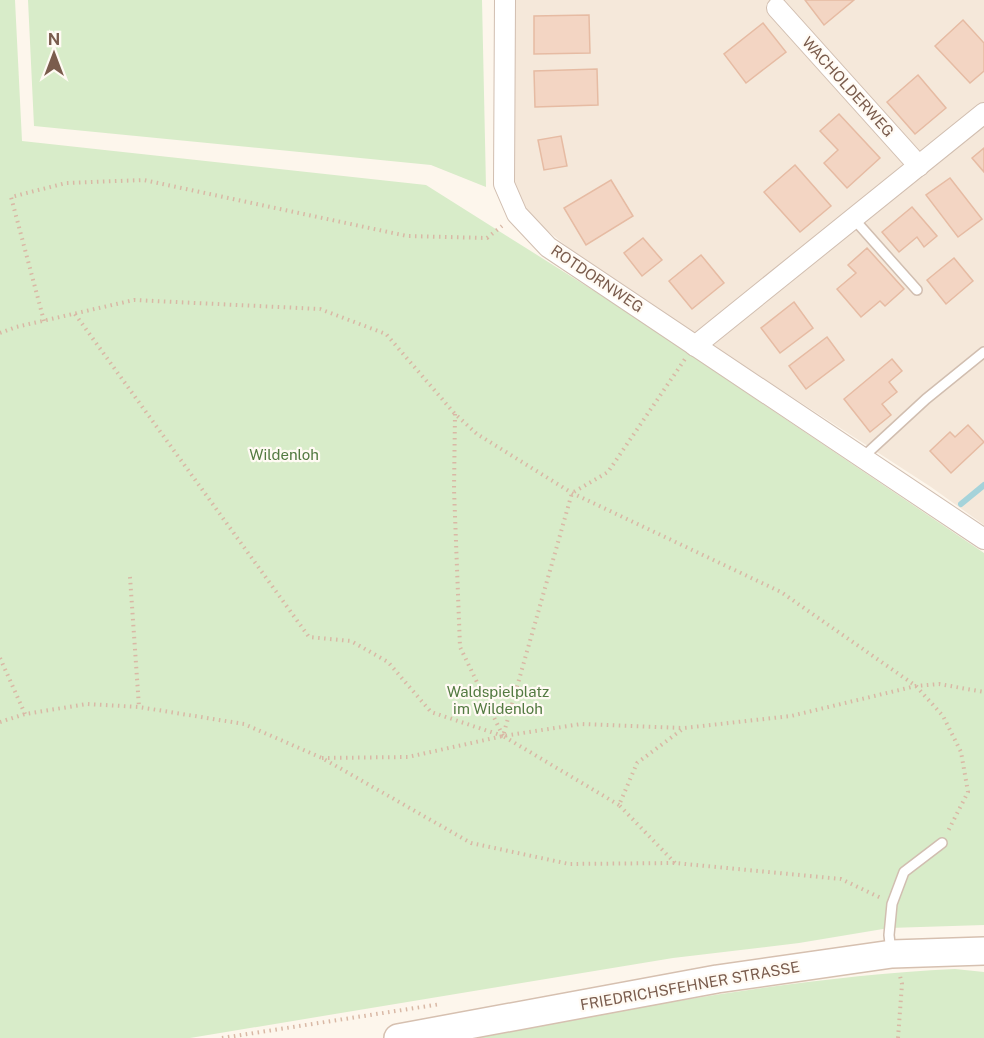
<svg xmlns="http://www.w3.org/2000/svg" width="984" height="1038" font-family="'Public Sans',sans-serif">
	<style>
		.residential { fill: #f5e8da }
		.green { fill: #d8ecc9 }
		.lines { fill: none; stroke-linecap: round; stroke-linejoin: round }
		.stream { stroke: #a5d3da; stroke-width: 6 }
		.building { fill: #f3d5c3; stroke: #e6bba3; stroke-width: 1.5 }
		.service-casing { stroke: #d1beb0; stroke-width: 12 }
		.minor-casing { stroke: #d1beb0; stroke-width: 22 }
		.secondary-casing { stroke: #d6c0b0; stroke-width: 30 }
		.path { stroke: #d9b8a5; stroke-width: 4; stroke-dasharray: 1.5 4.5; stroke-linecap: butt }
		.service { stroke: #fff; stroke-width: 9 }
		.minor { stroke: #fff; stroke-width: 20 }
		.secondary { stroke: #fff; stroke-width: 27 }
		.labels { text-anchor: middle; stroke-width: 4.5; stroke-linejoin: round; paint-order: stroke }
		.street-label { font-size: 15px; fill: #7a5c4d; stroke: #fffaf3 }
		.park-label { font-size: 15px; fill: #537a41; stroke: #fffaf3 }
	</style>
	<rect width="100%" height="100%" fill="#fdf6ec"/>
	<path class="residential" d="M514,0H984V525L931,487L596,270L523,211L509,184Z"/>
	<g class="green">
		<path d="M0,0H15L22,141L426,185L680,345L707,366L984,553V925L889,928L799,943L673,958L190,1038H0Z"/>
		<path d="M28,0H482L486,187L431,165L34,126Z"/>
		<path d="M955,969L984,972V1038H469C630,1009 791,977 955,969Z"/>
	</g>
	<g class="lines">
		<path class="stream" d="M961,504L984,485"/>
	</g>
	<g class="building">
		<path d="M805,0H854L824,25Z"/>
		<path d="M589,15L590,53L534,54V16Z"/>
		<path d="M963,20L984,43V71L970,83L935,46Z"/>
		<path d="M763,23L786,52L746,83L724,54Z"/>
		<path d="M597,69L598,105L535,107L534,71Z"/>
		<path d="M918,75L946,108L915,134L887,102Z"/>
		<path d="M839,114L880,158L847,188L824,163L838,150L820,131Z"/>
		<path d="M561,136L567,166L544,170L538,140Z"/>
		<path d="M984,148V172L972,158Z"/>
		<path d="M795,165L831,206L800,232L764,192Z"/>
		<path d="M950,178L982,219L958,237L926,195Z"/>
		<path d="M611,180L633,216L586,245L564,208Z"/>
		<path d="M912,207L937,236L924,247L917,237L899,252L882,232Z"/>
		<path d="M643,238L662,260L642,276L624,253Z"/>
		<path d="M867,248L904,289L885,306L880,301L861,317L837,289L856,273L848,265Z"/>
		<path d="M701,255L724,283L692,309L669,281Z"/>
		<path d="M954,258L973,281L946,304L927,280Z"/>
		<path d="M794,302L813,328L780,353L761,328Z"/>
		<path d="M827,337L844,360L806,389L789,366Z"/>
		<path d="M892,359L902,371L889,382L897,392L882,404L891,415L870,432L844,399Z"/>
		<path d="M968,425L984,442L951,473L930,451L950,432L955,437Z"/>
	</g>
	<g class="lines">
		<g class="service-casing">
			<g id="service">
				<path d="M853,218L917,290"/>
				<path d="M862,458L926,399L984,352"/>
				<path d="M891,952L889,935L892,904L904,872L942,843"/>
			</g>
		</g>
		<g class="minor-casing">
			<g id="minor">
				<path d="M505,0L504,184L517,214L548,247L984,539"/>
				<path d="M777,8L919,166"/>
				<path d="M695,346L984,113"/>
			</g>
		</g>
		<g class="secondary-casing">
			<path id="secondary" d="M398,1038L717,979L892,954L984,951"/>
		</g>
		<g class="path">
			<path d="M75,314L309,637L351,641L388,662L431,712L503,736"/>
			<path d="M44,321L11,197L66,183L144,180L407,236L487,238L502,226"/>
			<path d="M0,333L16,327L134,300L320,309L386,334L455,414L477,434L572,493L781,592L916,686L943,716L961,752L968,792L947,833"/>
			<path d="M455,414L454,489L460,647L503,736"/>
			<path d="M130,577L139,707"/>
			<path d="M0,658L25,714"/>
			<path d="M0,722L25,714L87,704L139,707L244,724L322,758L471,843L569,864L675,863L841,879L881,898"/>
			<path d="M322,758L408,757L503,736L581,724L683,728"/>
			<path d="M619,805L503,736L572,493L608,472L685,359"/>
			<path d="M675,863L619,805L637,763L684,728L791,716L916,686L939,684L984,692"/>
			<path d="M222,1038L441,1004"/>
			<path d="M898,1038L902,984L900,976"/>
		</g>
		<use href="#service" class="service"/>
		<use href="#minor" class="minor"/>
		<use href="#secondary" class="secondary"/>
	</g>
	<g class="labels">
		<g class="street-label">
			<text transform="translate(848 87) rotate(48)" y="5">WACHOLDERWEG</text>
			<text transform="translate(597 279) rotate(34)" y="5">ROTDORNWEG</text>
			<text transform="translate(690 986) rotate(-10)" y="5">FRIEDRICHSFEHNER STRASSE</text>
		</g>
		<g class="park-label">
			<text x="284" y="460">Wildenloh</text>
			<text x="498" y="697">Waldspielplatz<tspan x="498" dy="17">im Wildenloh</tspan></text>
		</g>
	</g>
	<g transform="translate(54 54)" stroke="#fffaf3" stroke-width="4.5" paint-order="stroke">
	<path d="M0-4.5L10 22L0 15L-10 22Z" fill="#7a5c4d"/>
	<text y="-9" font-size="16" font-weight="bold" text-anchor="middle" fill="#7a5c4d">N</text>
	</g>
</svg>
